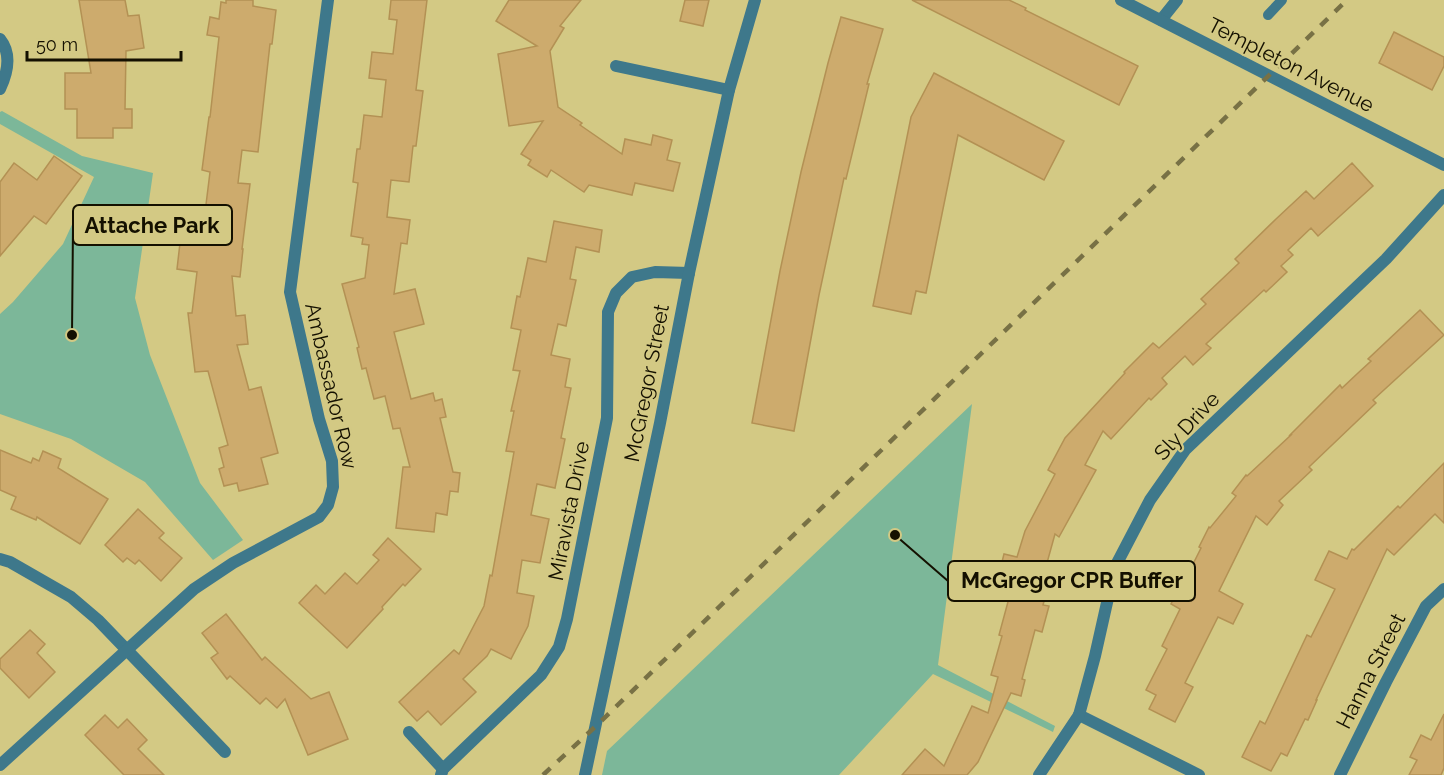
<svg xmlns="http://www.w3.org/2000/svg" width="1444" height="775" font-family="Raleway,sans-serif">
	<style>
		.green { fill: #7cb799 }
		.building { fill: #cdab6d; stroke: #b39154; stroke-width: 1.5 }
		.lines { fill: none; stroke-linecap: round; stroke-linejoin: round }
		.service { stroke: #3e788b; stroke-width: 10 }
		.minor { stroke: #3e788b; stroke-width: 12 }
		.tertiary { stroke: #3e788b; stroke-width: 12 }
		.rail { stroke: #787145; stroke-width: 4.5; stroke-dasharray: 10 10; stroke-linecap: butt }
		.labels { text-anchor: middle; stroke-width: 4.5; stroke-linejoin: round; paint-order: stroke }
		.street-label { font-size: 21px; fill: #141000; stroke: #d3c984 }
		.leader { fill: none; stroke: #141000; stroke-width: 2 }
		.callout-dot { fill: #141000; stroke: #d3c984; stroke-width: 2 }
		.callout { fill: #d3c984; stroke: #141000; stroke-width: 2 }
		.callout-label { font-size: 22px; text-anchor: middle; font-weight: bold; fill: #141000 }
	</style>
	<rect width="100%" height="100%" fill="#d3c984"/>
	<g class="green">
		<path d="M2,111L82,156L153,173L135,298L150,355L200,483L243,540L213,560L145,482L71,439L0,414V314L13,302L63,244L94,177L0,124V112Z"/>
		<path d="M972,404L938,665L1055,726L1053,732L933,674L839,775H602L607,751Z"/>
	</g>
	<g class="building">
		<path d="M79,0H125L128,16L139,15L144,48L126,51L125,109H132V128H113V138H77V109H65V73H91Z"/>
		<path d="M226,0H253V6L276,10L272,44H270L258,152L242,150L238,183L250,184L242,249H243L240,277L232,276L236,316L245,315L248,344L237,345L249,390L261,387L278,453L261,458L268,484L239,491L237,483L224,486L219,469L224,467L219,448L228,445L208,371L195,372L188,313H192L197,272L177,269L180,243L201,245L210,172L202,170L209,117H210L219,37L207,35L210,17L219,19L221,2L226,3Z"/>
		<path d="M391,0H427L416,90L423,91L416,146H413L409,182L391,180L387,217L410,220L407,244L401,243L394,294L415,289L424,324L394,332L411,399L433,393L435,401L442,399L446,417L440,418L453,472L460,473L458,492L450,491L447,515L436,513L434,532L396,528L403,467H410L400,428L393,429L385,396L374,399L366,368L362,369L357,348L359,347L342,284L365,278L369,245L362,244L363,238L351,236L358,183L353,182L357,149H360L364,115L382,117L386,80L369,78L372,52L393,54L397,20L389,19Z"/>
		<path d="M509,0H581L560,26L564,28L550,51L558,107L582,123L580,125L622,154L625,139L651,145L653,135L672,140L667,160L680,163L673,191L635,183L632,195L589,185L584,192L551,170L547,177L528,165L531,160L521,154L543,121L509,126L498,54L537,46L496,21Z"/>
		<path d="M685,0H709L703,26L680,21Z"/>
		<path d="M912,0H1009L1026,8L1025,10L1138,66L1119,105Z"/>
		<path d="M841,17L883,29L867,84H869L846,179L844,178L819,295L794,431L752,423L780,271L801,172L828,63Z"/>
		<path d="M1394,32L1444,57V66L1432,90L1379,63Z"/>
		<path d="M934,73L1064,141L1044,180L958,135L926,293L916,291L911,314L873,306L911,117Z"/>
		<path d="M54,156L82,176L46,224L34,216L0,256V182L14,163L37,180Z"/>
		<path d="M1352,163L1373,186L1318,236L1311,228L1288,250L1293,255L1281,266L1287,272L1266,292L1264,290L1206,344L1211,348L1193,365L1185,356L1162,378L1167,384L1151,400L1149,398L1111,439L1103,431L1085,465L1096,470L1059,537L1055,534L1045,570L1052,572L1043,605L1049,606L1042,632L1035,630L1022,679L1025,680L1021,696L1011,693L978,762L967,775H902L925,749L944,766L972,706L988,713L998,677L991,675L1002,636L999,635L1012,587L1009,586L1011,582L998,578L1004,554L1017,557L1025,531L1055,474L1048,470L1065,438L1125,373L1124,372L1153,343L1159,348L1206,304L1201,299L1239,263L1235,259L1276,219L1306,191L1314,199Z"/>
		<path d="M554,221L602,230L599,252L576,247L570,279L576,280L566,326L558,324L551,355L570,359L565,387L571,388L561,438L565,439L555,488L537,484L531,515L549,519L540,563L522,560L517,593L534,596L528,626L511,659L491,649L487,656L463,679L476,692L441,725L428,711L417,721L399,702L454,650L459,654L484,606L490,575L492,576L514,452L506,451L514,411H511L520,371L513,370L521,330L511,328L517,296L520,297L528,258L546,262Z"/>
		<path d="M1420,310L1444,335L1373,400L1376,403L1309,467L1312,470L1279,501L1283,505L1267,525L1256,516L1219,591L1243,604L1233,624L1218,617L1185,683L1193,687L1175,722L1149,709L1156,695L1146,690L1167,649L1162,646L1180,609L1171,604L1185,575L1187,576L1201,548L1199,547L1209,527L1210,528L1236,496L1232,493L1246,475L1247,476L1291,435H1290L1340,385L1342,388L1358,373L1371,361L1368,359Z"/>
		<path d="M0,450L31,463L33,458L39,461L43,451L61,459L58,468L108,499L80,544L37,517L36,520L11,509L16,497L0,490Z"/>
		<path d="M1444,463V523L1435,514L1394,555L1387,549L1316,700H1317L1308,720L1305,719L1287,756L1281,753L1271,771L1242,757L1260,721L1265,724L1307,635L1311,637L1335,589L1315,580L1329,551L1347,559L1352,549L1354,550L1398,506L1400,508Z"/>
		<path d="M138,509L164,533L159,538L182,558L161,581L139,560L135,564L127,558L123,562L105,545Z"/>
		<path d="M388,538L421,569L405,586L403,584L382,607L383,609L347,648L299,603L316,585L325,594L345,573L357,584L379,560L373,555Z"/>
		<path d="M226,614L262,660L265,657L311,699L329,692L348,739L308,755L285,699L277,708L266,698L260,704L230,676L227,679L211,658L218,653L202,633Z"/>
		<path d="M30,630L45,644L37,653L55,672L29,698L0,668V659Z"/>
		<path d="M1444,714V768L1441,775H1409L1417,760L1410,757L1421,735L1431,740Z"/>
		<path d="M105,715L118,728L127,719L147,740L138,749L164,775H124L85,735Z"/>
	</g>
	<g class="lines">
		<path class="service" d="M1268,15L1282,0"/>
		<g class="minor">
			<path d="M1161,20L1177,0"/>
			<path d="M0,39C12,54 8,72 0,89"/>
			<path d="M616,66L729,90"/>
			<path d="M0,559L10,562L71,597L98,620L225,752"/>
			<path d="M1079,715L1199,775"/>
			<path d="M409,732L443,769"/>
			<path d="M0,765L194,589L233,563L319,517L328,505L333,487L332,461L319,419L290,292L328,0"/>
			<path d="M441,775L443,769L541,675L559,647L567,619L607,418L608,312L616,293L632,277L655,272L689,273"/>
			<path d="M1039,775L1079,715L1095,656L1115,567L1150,500L1185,450L1386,259L1444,195"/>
			<path d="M1340,775L1386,682L1426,606L1444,589"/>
		</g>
		<g class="tertiary">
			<path d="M1121,0L1444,165"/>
			<path d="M585,775L660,423L689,273L729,90L755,0"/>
		</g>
		<path class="rail" d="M543,775L596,726L1347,0"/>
	</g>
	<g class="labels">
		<g class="street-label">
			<text transform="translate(1291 65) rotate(27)" y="7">Templeton Avenue</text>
			<text transform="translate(647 383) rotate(-79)" y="7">McGregor Street</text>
			<text transform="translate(331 386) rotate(77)" y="7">Ambassador Row</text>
			<text transform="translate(1187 426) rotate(-47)" y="7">Sly Drive</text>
			<text transform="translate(569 511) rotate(-79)" y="7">Miravista Drive</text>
			<text transform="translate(1371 671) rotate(-63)" y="7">Hanna Street</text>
		</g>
	</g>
	<path class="leader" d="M72 335L73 225M895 535L948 581"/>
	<g class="callout-dot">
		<circle cx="72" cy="335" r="6"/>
		<circle cx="895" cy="535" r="6"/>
	</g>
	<g class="callout">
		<rect x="73" y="205" width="159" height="40" rx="6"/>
		<rect x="948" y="561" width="247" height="40" rx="6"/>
	</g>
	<g class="callout-label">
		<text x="152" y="233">Attache Park</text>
		<text x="1072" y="588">McGregor CPR Buffer</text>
	</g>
	<path d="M27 51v9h154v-9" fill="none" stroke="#141000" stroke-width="3"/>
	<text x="36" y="51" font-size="18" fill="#141000" stroke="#d3c984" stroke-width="4.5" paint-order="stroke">50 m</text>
</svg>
